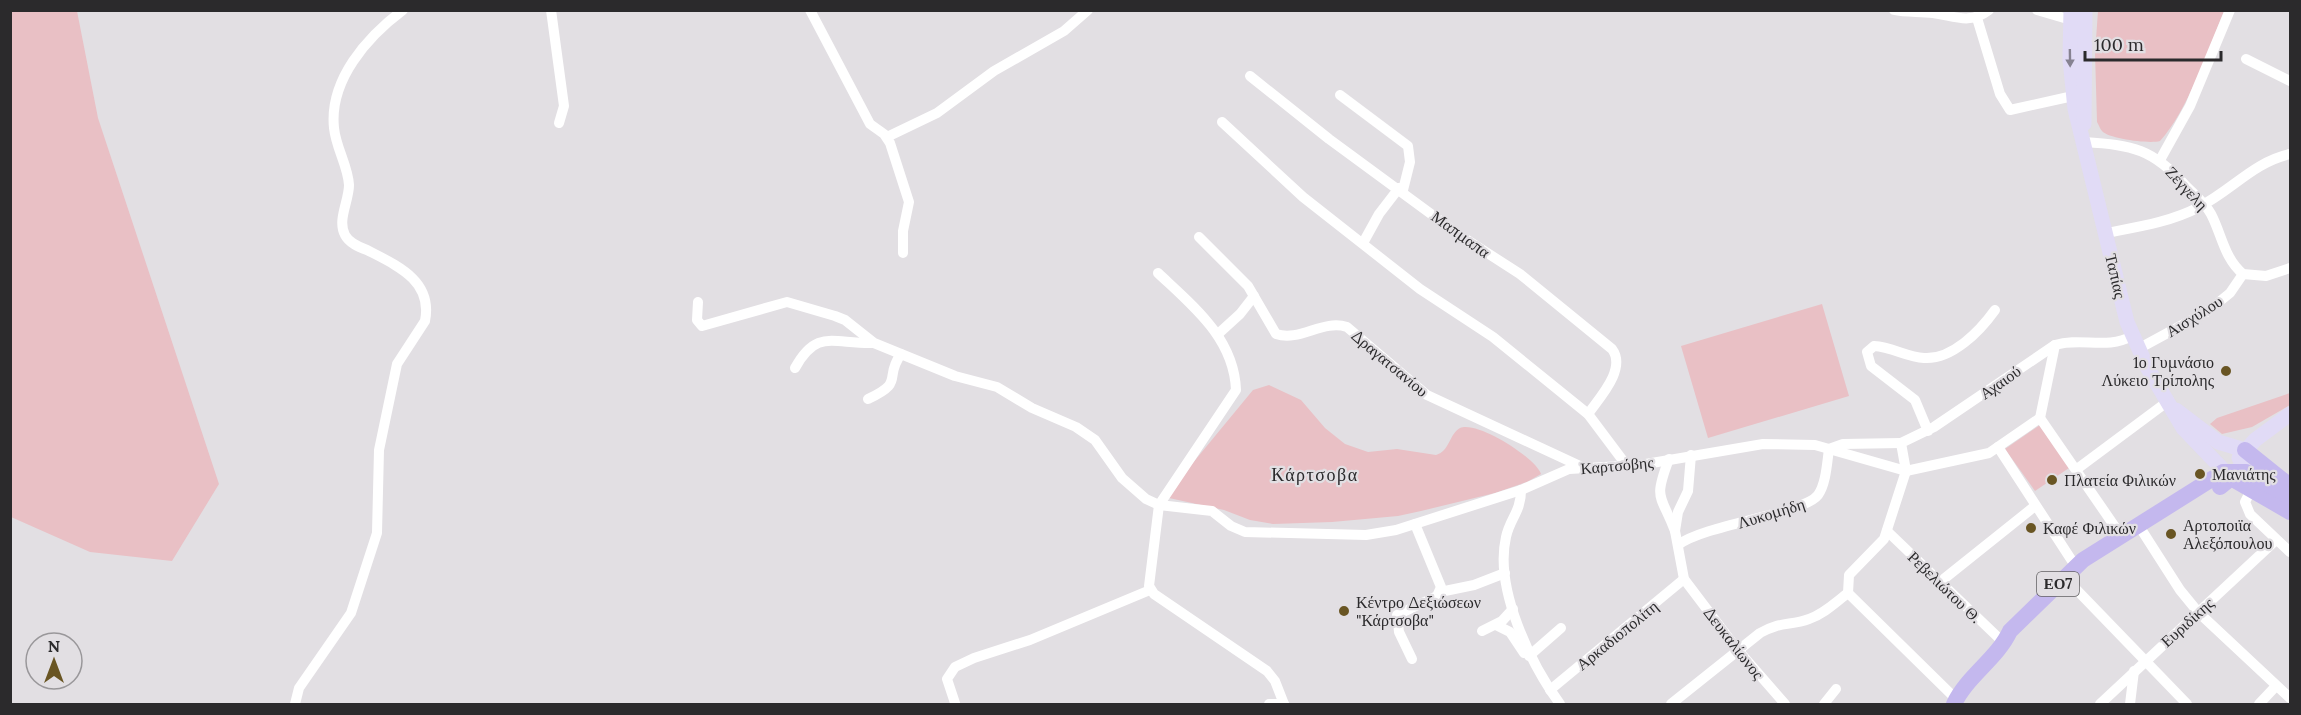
<svg xmlns="http://www.w3.org/2000/svg" width="2301" height="715" font-family="Lora,serif">
	<style>
		.green { fill: #e9c0c5 }
		.lines { fill: none; stroke-linecap: round; stroke-linejoin: round }
		.street { stroke: #fff; stroke-width: 10 }
		.secondary { stroke: #e1dbf6; stroke-width: 15 }
		.primary { stroke: #c4b8ee; stroke-width: 16 }
		.oneway { fill: #868291 }
		.poi-dot { fill: #695523; stroke: #e2dfe3; stroke-width: 2 }
		.labels { text-anchor: middle; stroke-width: 4.5; stroke-linejoin: round; paint-order: stroke }
		.shield { fill: #e2dfe3; stroke: #626063; stroke-width: 1.5 }
		.shield-label { font-size: 15px; font-weight: bold; fill: #2b2a2c }
		.street-label { font-size: 16px; fill: #2b2a2c; stroke: #e2dfe3 }
		.poi-label { font-size: 16px; fill: #2b2a2c; stroke: #e2dfe3; text-anchor: start }
		.neighbourhood-label { font-size: 18px; letter-spacing: 1.5px; fill: #2b2a2c; stroke: #e2dfe3 }
	</style>
	<rect width="100%" height="100%" fill="#e2dfe3"/>
	<g class="green">
		<path d="M11,10L77,11L98,118L219,484L172,561L90,552L11,517Z"/>
		<path d="M2098,11H2224C2209,48 2187,112 2160,141C2150,144 2109,139 2102,131C2100,129 2099,125 2097,122L2095,53Z"/>
		<path d="M1822,304L1849,396L1708,438L1681,346Z"/>
		<path d="M1269,385L1301,400L1325,428L1345,444L1368,452L1397,449L1436,455C1450,451 1449,434 1460,428C1477,420 1536,458 1541,474L1527,482L1495,493L1421,511L1398,516L1332,522L1273,524L1250,520L1224,510L1169,498L1173,487L1253,390Z"/>
		<path d="M2290,393V405L2252,427L2222,434L2210,424L2217,418Z"/>
		<path d="M2040,425L2069,468L2035,491L2005,449Z"/>
	</g>
	<g class="lines">
		<g class="street">
			<path d="M551,10L564,106L559,123"/>
			<path d="M810,10L870,124L884,134L890,143L909,202L903,231V253"/>
			<path d="M1894,10C1907,13 1920,11 1933,13C1955,16 1969,25 1989,10"/>
			<path d="M2037,10L2071,20"/>
			<path d="M1977,18L2000,94L2010,110L2073,96"/>
			<path d="M2246,59L2290,81"/>
			<path d="M1250,76L1329,139L1461,236L1520,274L1612,349C1627,369 1599,398 1588,414"/>
			<path d="M1340,95L1408,146L1410,162L1403,190"/>
			<path d="M1222,122L1303,197L1420,289L1493,337L1588,414L1627,466"/>
			<path d="M887,137L937,113L994,71L1064,31L1088,10"/>
			<path d="M2084,142C2133,145 2153,149 2186,186C2195,195 2205,203 2211,214C2222,235 2224,258 2243,274L2266,276L2290,268"/>
			<path d="M2160,160L2190,106L2230,10"/>
			<path d="M2106,233C2137,227 2171,222 2199,207C2232,190 2254,162 2290,154"/>
			<path d="M1199,237L1248,286L1276,334C1300,342 1323,319 1347,327L1427,395L1580,466"/>
			<path d="M1363,243L1379,214L1399,188"/>
			<path d="M1158,273C1193,306 1234,338 1236,390L1159,505L1149,586L1154,594L1267,671L1275,681L1284,704"/>
			<path d="M698,302L697,320L702,326L787,302L835,316L845,320L874,343L955,376L997,387L1032,408L1076,427L1095,440L1122,478L1146,499L1159,505L1212,511L1231,526L1245,532L1366,535L1396,530L1521,490L1569,469L1640,465L1763,444L1815,445L1906,471L1989,453L2040,418"/>
			<path d="M1218,334L1240,314L1254,296"/>
			<path d="M2138,349L2208,311L2230,293L2243,274"/>
			<path d="M795,368C817,328 833,344 873,343"/>
			<path d="M868,399C906,381 883,379 901,354"/>
			<path d="M2040,418L2122,537"/>
			<path d="M2040,418L2055,345"/>
			<path d="M1928,431L1915,400L1871,366L1867,352L1874,346C1892,347 1907,357 1924,358C1952,360 1980,331 1995,310"/>
			<path d="M1998,447L2076,567"/>
			<path d="M1691,455L1688,491L1678,512L1675,531L1684,579L1737,649L1785,704"/>
			<path d="M1669,459C1653,501 1661,494 1675,531"/>
			<path d="M2077,469L2167,402"/>
			<path d="M1521,490C1521,512 1510,518 1506,537C1494,589 1531,664 1560,704"/>
			<path d="M2251,490L2245,502L2250,514L2290,552"/>
			<path d="M2139,526L2180,590L2198,612L2290,698"/>
			<path d="M1887,531L2004,643"/>
			<path d="M1678,545C1706,524 1804,514 1818,495C1826,484 1827,463 1829,449L1843,444L1901,443"/>
			<path d="M1940,582L2035,506"/>
			<path d="M2071,584L2187,704"/>
			<path d="M1440,592L1474,585L1505,573"/>
			<path d="M1848,593L1849,575L1884,539L1906,471L1901,443L1934,427L2055,345C2081,337 2107,350 2132,336"/>
			<path d="M1848,593L1956,699"/>
			<path d="M1496,625L1510,632L1524,653"/>
			<path d="M1482,631L1502,621L1513,609"/>
			<path d="M1529,656L1561,628"/>
			<path d="M1412,659L1399,632L1397,615L1437,596L1441,587L1415,524"/>
			<path d="M1550,690L1684,579"/>
			<path d="M955,703L947,679L955,667L974,658L1030,640L1150,590"/>
			<path d="M295,704L299,688L351,613L377,533L379,450L397,364L425,321C433,281 398,266 367,250C359,247 349,243 345,235C337,220 349,201 349,185C348,166 336,148 334,128C329,80 367,37 403,10"/>
			<path d="M1269,704H1284"/>
			<path d="M1671,704L1760,633C1781,621 1790,626 1809,619C1824,614 1836,602 1848,593"/>
			<path d="M1824,704L1836,689"/>
			<path d="M2100,704L2276,540"/>
			<path d="M2130,704L2134,671"/>
			<path d="M2259,704L2276,686"/>
		</g>
		<g class="secondary">
			<path d="M2071,10L2070,59L2075,109L2127,322L2147,367L2183,428L2231,478L2241,465L2245,450"/>
			<path d="M2084,124L2085,10"/>
			<path d="M2176,410L2218,442L2245,450"/>
			<path d="M2239,458L2255,440L2290,414"/>
		</g>
		<g class="primary">
			<path d="M2245,450L2290,486"/>
			<path d="M2220,487L2231,478L2290,512"/>
			<path d="M1954,704C1967,676 1997,659 2010,631L2083,560L2223,472H2246L2290,497"/>
		</g>
	</g>
	<defs><path id="oneway-solid" d="M-6-.8H1V-3.2L6.5 0L1 3.2V.8H-6Z" transform="scale(1.5)"/></defs>
	<use class="oneway" href="#oneway-solid" transform="translate(2070 58) rotate(89)"/>
	<g class="poi-dot">
		<circle cx="2226" cy="371" r="6"/>
		<circle cx="2200" cy="474" r="6"/>
		<circle cx="2052" cy="480" r="6"/>
		<circle cx="2031" cy="528" r="6"/>
		<circle cx="2171" cy="534" r="6"/>
		<circle cx="1344" cy="611" r="6"/>
	</g>
	<g class="labels">
		<rect class="shield" x="2037" y="572" width="42" height="24" rx="4.5"/>
		<g class="shield-label">
			<text x="2058" y="589">ΕΟ7</text>
		</g>
		<g class="street-label">
			<text transform="translate(2187 188) rotate(47)" y="6">Ζέγγελη</text>
			<text transform="translate(1461 234) rotate(36)" y="6">Μαπμαπα</text>
			<text transform="translate(2116 276) rotate(77)" y="6">Ταπίας</text>
			<text transform="translate(2194 316) rotate(-32)" y="6">Αισχύλου</text>
			<text transform="translate(1390 363) rotate(40)" y="6">Δραγατσανίου</text>
			<text transform="translate(2000 382) rotate(-35)" y="6">Αχαιού</text>
			<text transform="translate(1617 465) rotate(-5)" y="6">Καρτσόβης</text>
			<text transform="translate(1771 513) rotate(-17)" y="6">Λυκομήδη</text>
			<text transform="translate(1945 587) rotate(44)" y="6">Ρεβελιώτου Θ.</text>
			<text transform="translate(2187 622) rotate(-42)" y="6">Ευριδίκης</text>
			<text transform="translate(1617 635) rotate(-39)" y="6">Αρκαδιοπολίτη</text>
			<text transform="translate(1734 643) rotate(52)" y="6">Δευκαλίωνος</text>
		</g>
		<g class="poi-label">
			<text x="2214" y="368" text-anchor="end">1ο Γυμνάσιο<tspan x="2214" dy="18">Λύκειο Τρίπολης</tspan></text>
			<text x="2212" y="480">Μανιάτης</text>
			<text x="2064" y="486">Πλατεία Φιλικών</text>
			<text x="2183" y="531">Αρτοποιϊα<tspan x="2183" dy="18">Αλεξόπουλου</tspan></text>
			<text x="2043" y="534">Καφέ Φιλικών</text>
			<text x="1356" y="608">Κέντρο Δεξιώσεων<tspan x="1356" dy="18">"Κάρτσοβα"</tspan></text>
		</g>
		<g class="neighbourhood-label">
			<text x="1315" y="481">Κάρτσοβα</text>
		</g>
	</g>
	<rect width="2301" height="715" fill="none" stroke="#2b2a2c" stroke-width="24"/>
	<g transform="translate(54 661)"><circle r="28" fill="#e2dfe3" stroke="#99979a" stroke-width="1.5"/>
	<path d="M0-4.5L10 22L0 15L-10 22Z" fill="#695523"/>
	<text y="-9" font-size="16" font-weight="bold" text-anchor="middle" fill="#2b2a2c">N</text>
	</g>
	<path d="M2085 51v9h136v-9" fill="none" stroke="#2b2a2c" stroke-width="3"/>
	<text x="2094" y="51" font-size="18" fill="#2b2a2c" stroke="#e2dfe3" stroke-width="4.5" paint-order="stroke">100 m</text>
</svg>
